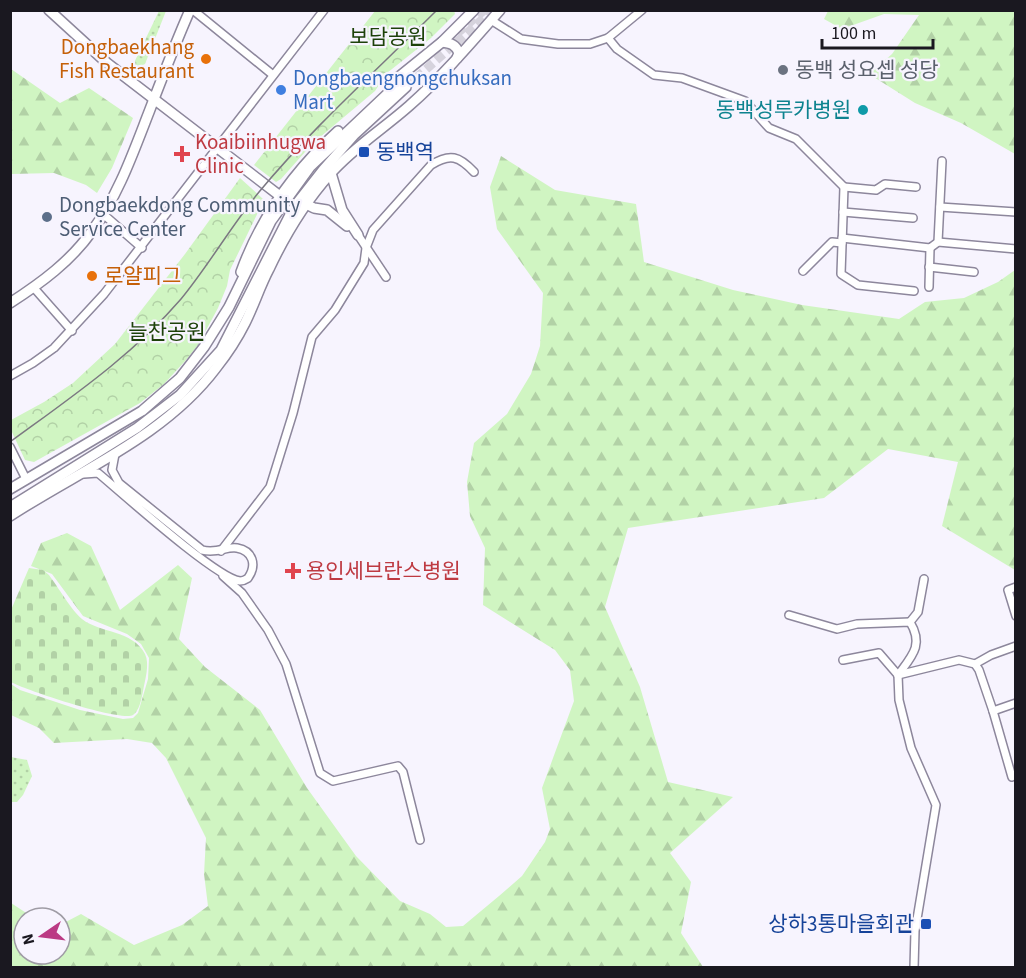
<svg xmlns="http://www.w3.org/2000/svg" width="1026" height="978" font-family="'Source Sans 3','Noto Sans KR',sans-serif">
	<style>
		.grass { fill: url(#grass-dots) }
		.forest { fill: url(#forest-firs) }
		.cemetery { fill: url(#cemetery-stones) }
		.park { fill: url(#park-crowns) }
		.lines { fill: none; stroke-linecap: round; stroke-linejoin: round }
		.secondary-tunnel { stroke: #d6d3dd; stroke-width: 9; stroke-dasharray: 9 4.5; stroke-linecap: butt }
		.street-casing { stroke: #8d879c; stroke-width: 10 }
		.secondary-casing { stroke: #8d879c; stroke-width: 12 }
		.street { stroke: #fff; stroke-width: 7 }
		.secondary { stroke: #fff; stroke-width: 9 }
		.tram { stroke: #7b7881; stroke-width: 1.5 }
		.food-dot { fill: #e8710a; stroke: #f7f4fe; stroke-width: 2 }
		.worship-dot { fill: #6b7280; stroke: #f7f4fe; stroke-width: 2 }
		.shop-dot { fill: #3f7fe0; stroke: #f7f4fe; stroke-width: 2 }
		.culture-dot { fill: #0f9aa8; stroke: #f7f4fe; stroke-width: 2 }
		.transit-dot { fill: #1a4fb4; stroke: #f7f4fe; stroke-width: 2 }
		.health-dot { fill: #e0444e; stroke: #f7f4fe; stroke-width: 2 }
		.service-dot { fill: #5c6f8a; stroke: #f7f4fe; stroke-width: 2 }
		.labels { text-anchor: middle; stroke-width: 4.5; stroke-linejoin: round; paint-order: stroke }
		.park-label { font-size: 21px; fill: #1d4209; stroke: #f7f4fe }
		.food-label { font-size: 21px; fill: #c56008; stroke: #f7f4fe; text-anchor: end }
		.worship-label { font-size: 21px; fill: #5b616d; stroke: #f7f4fe; text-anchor: start }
		.shop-label { font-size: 21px; fill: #366cbe; stroke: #f7f4fe; text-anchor: start }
		.culture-label { font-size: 21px; fill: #0d838f; stroke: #f7f4fe; text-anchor: end }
		.health-label { font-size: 21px; fill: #be3a42; stroke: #f7f4fe; text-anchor: start }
		.transit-label { font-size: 21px; fill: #164399; stroke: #f7f4fe; text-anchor: start }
		.service-label { font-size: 21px; fill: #4e5e75; stroke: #f7f4fe; text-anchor: start }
	</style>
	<defs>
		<pattern id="grass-dots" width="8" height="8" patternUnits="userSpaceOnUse" patternTransform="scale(1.5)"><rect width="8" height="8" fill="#d0f5c2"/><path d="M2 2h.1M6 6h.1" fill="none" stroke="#b2d1a6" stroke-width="1.8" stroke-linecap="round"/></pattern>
		<pattern id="forest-firs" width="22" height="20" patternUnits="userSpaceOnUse" patternTransform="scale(1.5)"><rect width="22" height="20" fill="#d0f5c2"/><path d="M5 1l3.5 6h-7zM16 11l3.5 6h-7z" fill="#b2d1a6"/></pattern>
		<pattern id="cemetery-stones" width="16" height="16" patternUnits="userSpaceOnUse" patternTransform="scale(1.5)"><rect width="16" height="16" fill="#d0f5c2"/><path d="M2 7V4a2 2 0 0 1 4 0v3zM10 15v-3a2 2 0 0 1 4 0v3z" fill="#b2d1a6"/></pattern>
		<pattern id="park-crowns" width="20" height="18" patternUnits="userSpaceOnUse" patternTransform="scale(1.5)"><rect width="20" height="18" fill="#d0f5c2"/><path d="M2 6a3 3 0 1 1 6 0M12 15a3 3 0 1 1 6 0" fill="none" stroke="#b2d1a6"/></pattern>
	</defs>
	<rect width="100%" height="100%" fill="#f7f4fe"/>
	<g class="grass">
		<path d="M159,11H166L145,64L136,68L132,67Z"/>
		<path d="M11,757L27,760L32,776L23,795L17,802H11Z"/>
	</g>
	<g class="forest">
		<path d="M828,11H1015V154L961,123L915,103L869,74L892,54L919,15L884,14L842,29L824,19Z"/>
		<path d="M11,69L60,103L89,88L133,118L112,168L97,193L86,185L54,173L11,174Z"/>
		<path d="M501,156L555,190L636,204L644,262L733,290L802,305L899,319L925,302L964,298L998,282L1015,270V570L942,526L958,462L888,449L824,498L628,528L605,607L640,687L668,782L733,797L670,853L691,882L681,933L703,967H11V903L34,918H24V954H60V925L81,914L134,945L182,925L208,906L204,874L206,838L166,758L152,743L127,739L54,743L39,728L11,715V684L20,690L80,710L123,719L133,718L138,713L148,679L149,658L141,644L127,634L83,616L52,574L31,566L41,543L67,533L91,546L120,610L178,565L192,578L179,639L205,667L260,710L307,788L356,856L400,901L430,914L446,927L463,926L499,896L522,876L545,842L550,829L542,788L574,701L570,670L555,650L483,605L485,548L470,516L467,482L474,443L507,414L531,374L540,346L543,293L497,229L490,187Z"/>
	</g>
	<path class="cemetery" d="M29,568L43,570L49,575C58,587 72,611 82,619C99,633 133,630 145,654C150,664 145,680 143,691C142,697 139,712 133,715C121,722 25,690 11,682V610Z"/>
	<g class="park">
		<path d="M375,11L454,10L455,14L431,38L387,73L375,91L313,143L281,179L276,182L254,165Z"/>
		<path d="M240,178L263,199V202L230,270L227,286L218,308L198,345L186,360L164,384L140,403L34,462L25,460L11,430V420L44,402L73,383L115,344L185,254Z"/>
	</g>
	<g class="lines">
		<g class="secondary-tunnel">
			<path d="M447,42L484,10"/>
			<path d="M406,87L493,10"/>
		</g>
		<g class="street-casing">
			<g id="street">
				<path d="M193,10L273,75"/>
				<path d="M491,20L521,39L558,44H590L608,38L642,10"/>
				<path d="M608,38L617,49L654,75L682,78L745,101L769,128L796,139L844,187L841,274L858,285L914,291"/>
				<path d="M844,187L876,190L885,184L916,187"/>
				<path d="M940,207L1016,212"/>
				<path d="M843,212L913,218"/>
				<path d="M103,214L142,248"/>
				<path d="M358,235L386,277"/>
				<path d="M842,238L930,248L938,242L942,161"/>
				<path d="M938,242L1016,249"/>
				<path d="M929,267L974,272"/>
				<path d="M803,271L832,242L842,243"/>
				<path d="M929,287L930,248"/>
				<path d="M34,288L72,331"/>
				<path d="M10,376L33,363L54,348L104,294L324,10"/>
				<path d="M10,447L26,479"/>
				<path d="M84,474L98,473C121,492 216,578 240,581C244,581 245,580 248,578C257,565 253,551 237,548C227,546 217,554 202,550L119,483L112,470L115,454"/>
				<path d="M221,551L270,487L293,413L312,337L335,310L364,263L366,248L373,230L431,165C450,153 459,156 474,172"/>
				<path d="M223,576L242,593L268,630L286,664L320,773L333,781L398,766L403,772L420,840"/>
				<path d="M1016,587L1008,590L1016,616"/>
				<path d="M789,615L837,629L857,624L910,622C924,645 912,656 898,675"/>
				<path d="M910,622L918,612L924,579"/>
				<path d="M843,660L879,653L898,675"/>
				<path d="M975,664L979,670L993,711L1016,703"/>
				<path d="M898,675L899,700L911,748L936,805L915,931L914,968"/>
				<path d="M898,675L959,660L975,664L991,655L1016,646"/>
				<path d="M993,711L1012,777"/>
			</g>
		</g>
		<g class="secondary-casing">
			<g id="secondary">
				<path d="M49,10L107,63L280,196"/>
				<path d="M442,42C451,43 456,45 459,53L457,58"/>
				<path d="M395,80L442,42L474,10"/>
				<path d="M331,173L342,210L358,235"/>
				<path d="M306,204L314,208L327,210L347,226"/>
				<path d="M241,272C261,217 295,170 338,131"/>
				<path d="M10,303C41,283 71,261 92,231C118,196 133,153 149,112C162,78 175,44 190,10"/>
				<path d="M10,489L142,411L180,378L204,347L229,307L271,221L310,167L402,80"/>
				<path d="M10,507L137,428L180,395L221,350L294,207L323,170L354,135L406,87"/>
				<path d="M10,516C80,470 164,437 216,368C227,354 237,339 245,323C254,305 260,286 269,269C285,235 305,202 330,174C354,147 383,129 409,106C442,77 471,43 500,10"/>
			</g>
		</g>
		<use href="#street" class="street"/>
		<use href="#secondary" class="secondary"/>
		<path class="tram" d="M10,442C70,398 132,356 181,299C209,265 231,226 259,192C313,127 377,70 437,10"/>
	</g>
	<g class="food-dot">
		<circle cx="206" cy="59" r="6"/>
		<circle cx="92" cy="276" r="6"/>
	</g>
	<circle class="worship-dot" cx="783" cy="70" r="6"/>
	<circle class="shop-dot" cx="281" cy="90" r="6"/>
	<circle class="culture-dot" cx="863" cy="110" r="6"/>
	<g class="transit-dot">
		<rect x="358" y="146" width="12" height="12" rx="3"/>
		<rect x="920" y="918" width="12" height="12" rx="3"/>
	</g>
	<g class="health-dot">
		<path d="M179 145h6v6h6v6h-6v6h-6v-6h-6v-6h6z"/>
		<path d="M290 562h6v6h6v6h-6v6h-6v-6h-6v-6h6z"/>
	</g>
	<circle class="service-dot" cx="47" cy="217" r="6"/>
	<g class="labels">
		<g class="park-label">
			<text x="388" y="44">보담공원</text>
			<text x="167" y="339">늘찬공원</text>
		</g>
		<g class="food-label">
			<text x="194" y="54">Dongbaekhang<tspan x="194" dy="24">Fish Restaurant</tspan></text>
			<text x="104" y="283" text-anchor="start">로얄피그</text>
		</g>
		<g class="worship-label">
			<text x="795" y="77">동백 성요셉 성당</text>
		</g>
		<g class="shop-label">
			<text x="293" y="85">Dongbaengnongchuksan<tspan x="293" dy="24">Mart</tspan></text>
		</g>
		<g class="culture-label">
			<text x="851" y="117">동백성루카병원</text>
		</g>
		<g class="health-label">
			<text x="195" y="149">Koaibiinhugwa<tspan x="195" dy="24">Clinic</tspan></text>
			<text x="306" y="578">용인세브란스병원</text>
		</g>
		<g class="transit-label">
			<text x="376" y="159">동백역</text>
			<text x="914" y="931" text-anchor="end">상하3통마을회관</text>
		</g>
		<g class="service-label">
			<text x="59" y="212">Dongbaekdong Community<tspan x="59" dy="24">Service Center</tspan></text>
		</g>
	</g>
	<rect width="1026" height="978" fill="none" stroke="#1a1820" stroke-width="24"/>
	<g transform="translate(42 936) rotate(256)"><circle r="28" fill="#f7f4fe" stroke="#9f9ca5" stroke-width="1.5"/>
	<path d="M0-4.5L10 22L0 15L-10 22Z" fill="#bb3a84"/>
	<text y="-9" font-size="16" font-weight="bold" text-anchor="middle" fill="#1a1820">N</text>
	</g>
	<path d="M822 39v9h111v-9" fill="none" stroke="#1a1820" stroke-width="3"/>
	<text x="831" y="39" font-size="18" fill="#1a1820" stroke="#f7f4fe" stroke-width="4.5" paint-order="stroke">100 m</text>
</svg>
